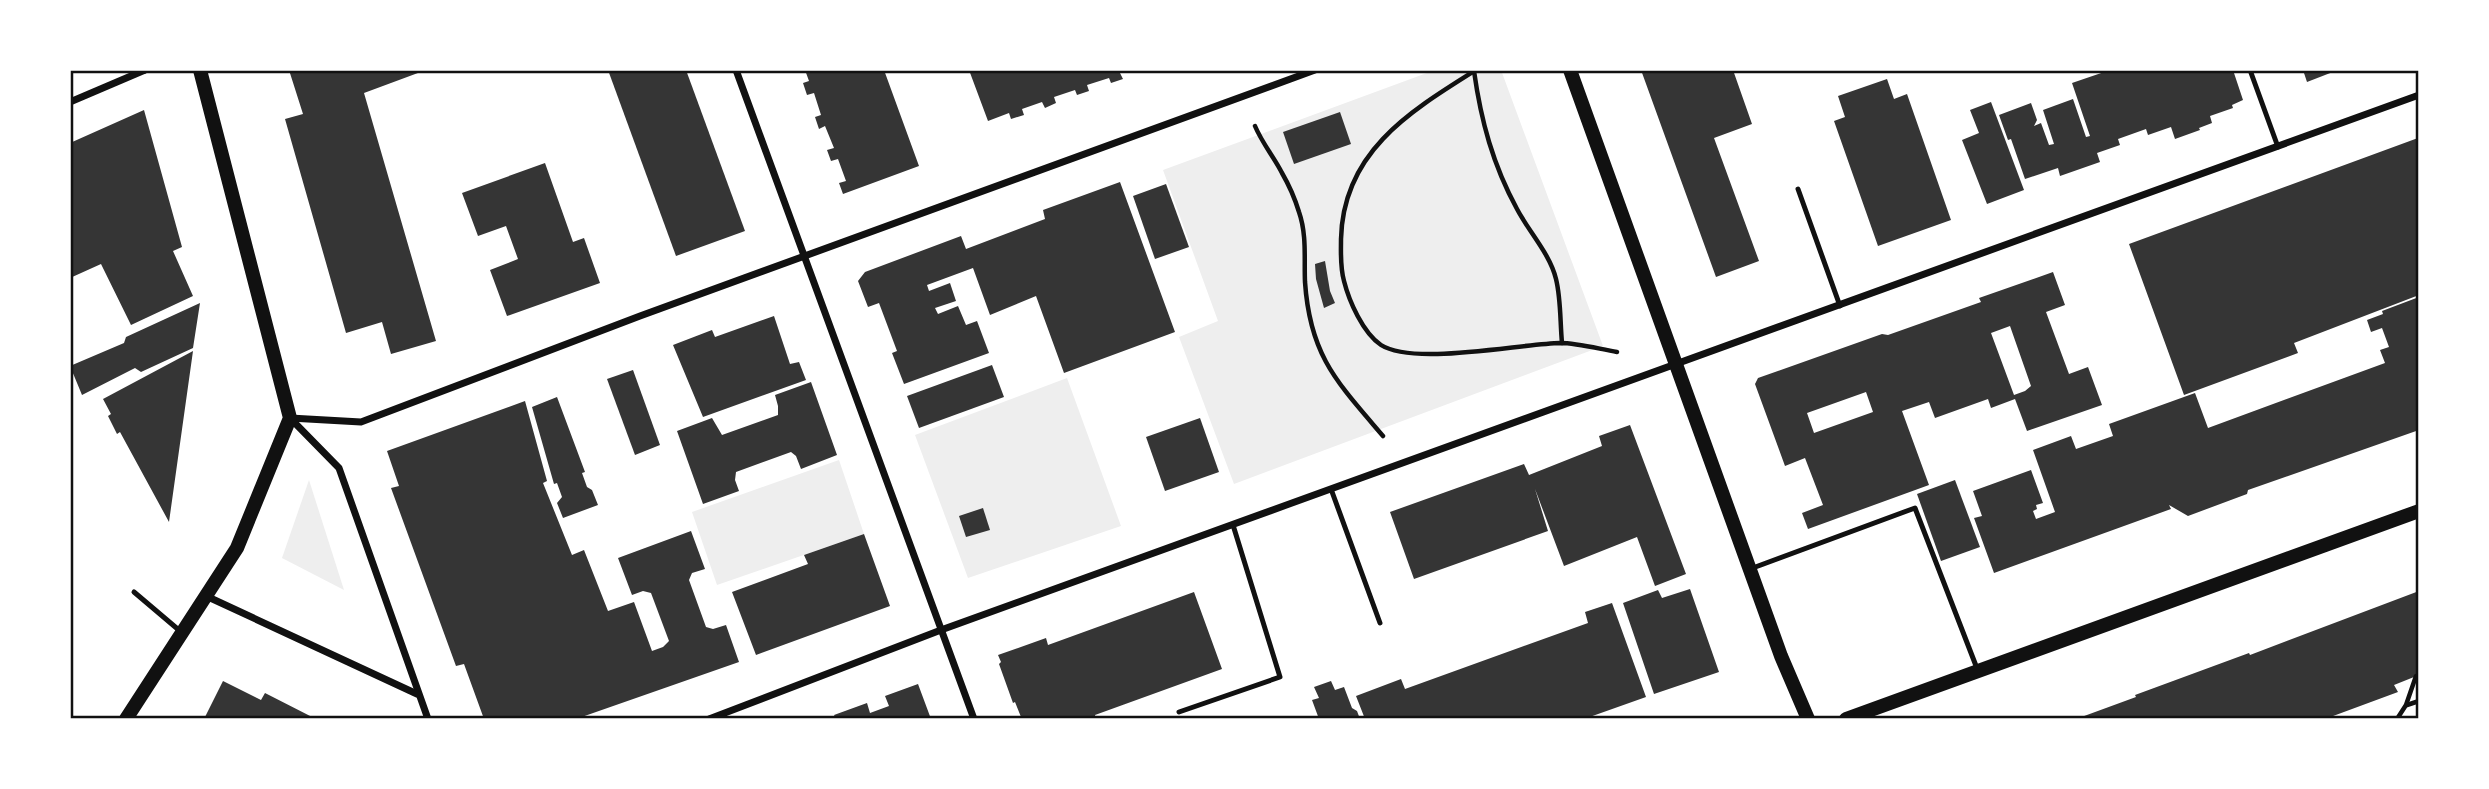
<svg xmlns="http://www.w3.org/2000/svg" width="2489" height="789" font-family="'Golos Text',sans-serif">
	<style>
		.green { fill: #eee }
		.building { fill: #353535; fill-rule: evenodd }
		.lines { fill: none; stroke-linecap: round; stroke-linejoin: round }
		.path { stroke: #111; stroke-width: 4.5 }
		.service { stroke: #111; stroke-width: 5 }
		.minor { stroke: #111; stroke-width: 7 }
		.secondary { stroke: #111; stroke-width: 14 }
		.neatline { fill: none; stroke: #111; stroke-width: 2.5 }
	</style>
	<rect width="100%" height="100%" fill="#fff"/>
	<g class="green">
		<path d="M1435,70H1501L1603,346L1234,484L1179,337L1218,321L1163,170Z"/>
		<path d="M1067,378L1121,526L968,578L915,435Z"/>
		<path d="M839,460L864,534L717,585L692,512Z"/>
		<path d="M309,480L344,590L282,558Z"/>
	</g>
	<g class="building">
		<path d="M289,70H426L364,93L436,341L391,354L382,322L346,333L285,119L303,114Z"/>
		<path d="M608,70H686L745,231L676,256Z"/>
		<path d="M805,70H884L919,166L843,194L839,183L846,181L838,159L831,161L827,150L834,148L825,126L819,129L815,117L821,115L814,93L807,95L803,83L809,81Z"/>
		<path d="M969,70H1128L1120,73L1123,79L1111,83L1109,78L1087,85L1089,91L1077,95L1075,90L1054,97L1056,103L1045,108L1042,102L1022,109L1024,115L1011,119L1009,113L988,121Z"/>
		<path d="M1641,70H1733L1752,124L1714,138L1759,261L1716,277Z"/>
		<path d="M2110,70H2233L2243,100L2232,105L2233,108L2210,116L2212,123L2199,128L2200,130L2175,139L2171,127L2148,135L2146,129L2118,139L2120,145L2097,153L2100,162L2060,176L2058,168L2025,179L2011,139L2008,140L1999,115L2031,103L2037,120L2034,126L2041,123L2049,145L2054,144L2043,110L2073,99L2086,137L2090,136L2072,83Z"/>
		<path d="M2303,70H2338L2307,82Z"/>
		<path d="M1887,79L1894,99L1907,94L1951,220L1878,246L1834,121L1845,117L1838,96Z"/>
		<path d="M1991,102L2024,190L1987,204L1962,140L1979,133L1970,110Z"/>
		<path d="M144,110L182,247L173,251L193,296L131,325L101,264L70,278V143Z"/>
		<path d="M1340,112L1351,144L1294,164L1283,132Z"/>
		<path d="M2418,138L2419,295L2294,343L2298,353L2184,395L2129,244Z"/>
		<path d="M545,163L573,242L584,238L600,283L507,316L490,270L518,259L506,226L478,236L462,193Z"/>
		<path d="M1120,182L1175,332L1064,373L1036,296L990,315L973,268L927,285L929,291L950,283L956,301L935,308L938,314L958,306L966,325L977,321L989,353L904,384L892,353L897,351L879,303L868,307L858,281L865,272L961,236L966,249L1045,219L1043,210Z"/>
		<path d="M1166,184L1189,247L1155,259L1133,196Z"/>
		<path d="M1325,261L1330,291L1335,303L1324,308L1316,279L1315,264Z"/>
		<path d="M2053,272L2065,305L2046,312L2069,374L2088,367L2102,405L2027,431L2015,399L1991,408L1988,399L1935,418L1929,402L1902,411L1929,485L1808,529L1802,513L1823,505L1805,458L1785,466L1755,384L1758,378L1882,334L1888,335L1981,302L1979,298ZM2010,326L2031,386L2025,391L2014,395L1991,333ZM1866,392L1873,412L1814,433L1807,413Z"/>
		<path d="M2419,297V430L2248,490L2247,494L2188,516L2169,505L2171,509L1994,573L1974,518L1982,516L1973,491L2031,470L2043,503L2036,505L2037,509L2033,511L2036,519L2055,512L2033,450L2071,436L2076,449L2113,436L2109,424L2195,393L2208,428L2385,363L2380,350L2389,347L2382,328L2371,332L2367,320L2383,314L2382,311Z"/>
		<path d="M200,303L193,348L141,372L135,368L82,395L70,366L124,343L126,337Z"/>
		<path d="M774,316L790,364L799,362L806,380L703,417L673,345L712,330L715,337Z"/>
		<path d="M193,351L169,522L120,432L117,434L108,416L111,414L103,399Z"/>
		<path d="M992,365L1004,397L919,428L907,396Z"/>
		<path d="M633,370L660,445L635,455L607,379Z"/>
		<path d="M811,382L837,455L801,469L796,456L791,452L736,472L735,480L739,491L703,504L677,431L712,418L722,435L778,415V406L775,395Z"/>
		<path d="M557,397L585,472L582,473L587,487L592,490L598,505L563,518L557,503L562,497L557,483L554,484L532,407Z"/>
		<path d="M525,401L547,481L543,483L572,555L584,550L608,611L634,602L652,651L663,647L669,641L651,593L643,591L632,595L618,558L691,531L705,569L692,573L689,580L706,627L713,629L726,625L739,662L576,719H484L464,664L456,666L391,488L399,486L387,451Z"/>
		<path d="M1200,418L1219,472L1165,491L1146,437Z"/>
		<path d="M1630,425L1686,574L1655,586L1637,537L1564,566L1535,489L1548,531L1414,579L1390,512L1524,464L1529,475L1602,446L1599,436Z"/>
		<path d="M1955,480L1980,547L1941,561L1917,494Z"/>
		<path d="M983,508L990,530L966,537L959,516Z"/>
		<path d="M864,534L890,606L756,655L732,592L808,564L804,555Z"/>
		<path d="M1690,589L1719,672L1654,694L1623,603L1658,590L1662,598Z"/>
		<path d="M2419,591V675L2394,685L2398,692L2325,719H2076L2136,697L2135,695L2249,653L2250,655Z"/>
		<path d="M1194,592L1222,669L1095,715L1096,719H1016L1021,717L1015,702L1013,703L999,664L1001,662L998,655L1046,638L1048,645Z"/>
		<path d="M1612,603L1646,697L1584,719H1365L1356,696L1401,679L1405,689L1588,623L1585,612Z"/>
		<path d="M223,681L261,700L265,693L316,719H204Z"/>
		<path d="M1331,681L1335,690L1344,687L1352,708L1357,711L1360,719H1319L1312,700L1319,698L1314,687Z"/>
		<path d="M918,684L931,719H836L834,715L867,703L870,713L889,706L885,696Z"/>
	</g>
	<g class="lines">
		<g class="path">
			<path d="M1476,70C1409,112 1343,152 1341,239C1341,254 1340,267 1344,281C1349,301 1363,333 1381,345C1414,366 1518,344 1560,343C1578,343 1599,349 1617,352"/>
			<path d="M1474,71C1481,121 1493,165 1517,209C1529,232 1550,254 1556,279C1561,299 1560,322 1562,343"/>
			<path d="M1255,126C1262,143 1274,157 1282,173C1289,185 1295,199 1299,212C1307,235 1304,259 1305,282C1310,356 1337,382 1383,436"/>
			<path d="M2407,705L2419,701"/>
			<path d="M2397,719L2406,705L2416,676"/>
		</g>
		<g class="service">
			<path d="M2250,70L2278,147"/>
			<path d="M1798,189L1840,306"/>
			<path d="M1331,489L1380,623"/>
			<path d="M1750,569L1915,508L1978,671"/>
			<path d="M134,592L180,631"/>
			<path d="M1179,712L1280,677L1233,525"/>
		</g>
		<g class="minor">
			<path d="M736,70L974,719"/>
			<path d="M70,102L145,70"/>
			<path d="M290,418L361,422L640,316L1315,70"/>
			<path d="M291,419L339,468L428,719"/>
			<path d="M206,596L417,694"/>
			<path d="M709,719L941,630L2419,95"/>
		</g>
		<g class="secondary">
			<path d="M1570,70L1781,656L1808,719"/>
			<path d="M126,719L237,548L290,418L200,70"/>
			<path d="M1846,719L2419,511"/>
		</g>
	</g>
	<rect width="2489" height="789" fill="none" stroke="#ffffff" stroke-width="144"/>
	<rect x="72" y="72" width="2345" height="645" class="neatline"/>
</svg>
